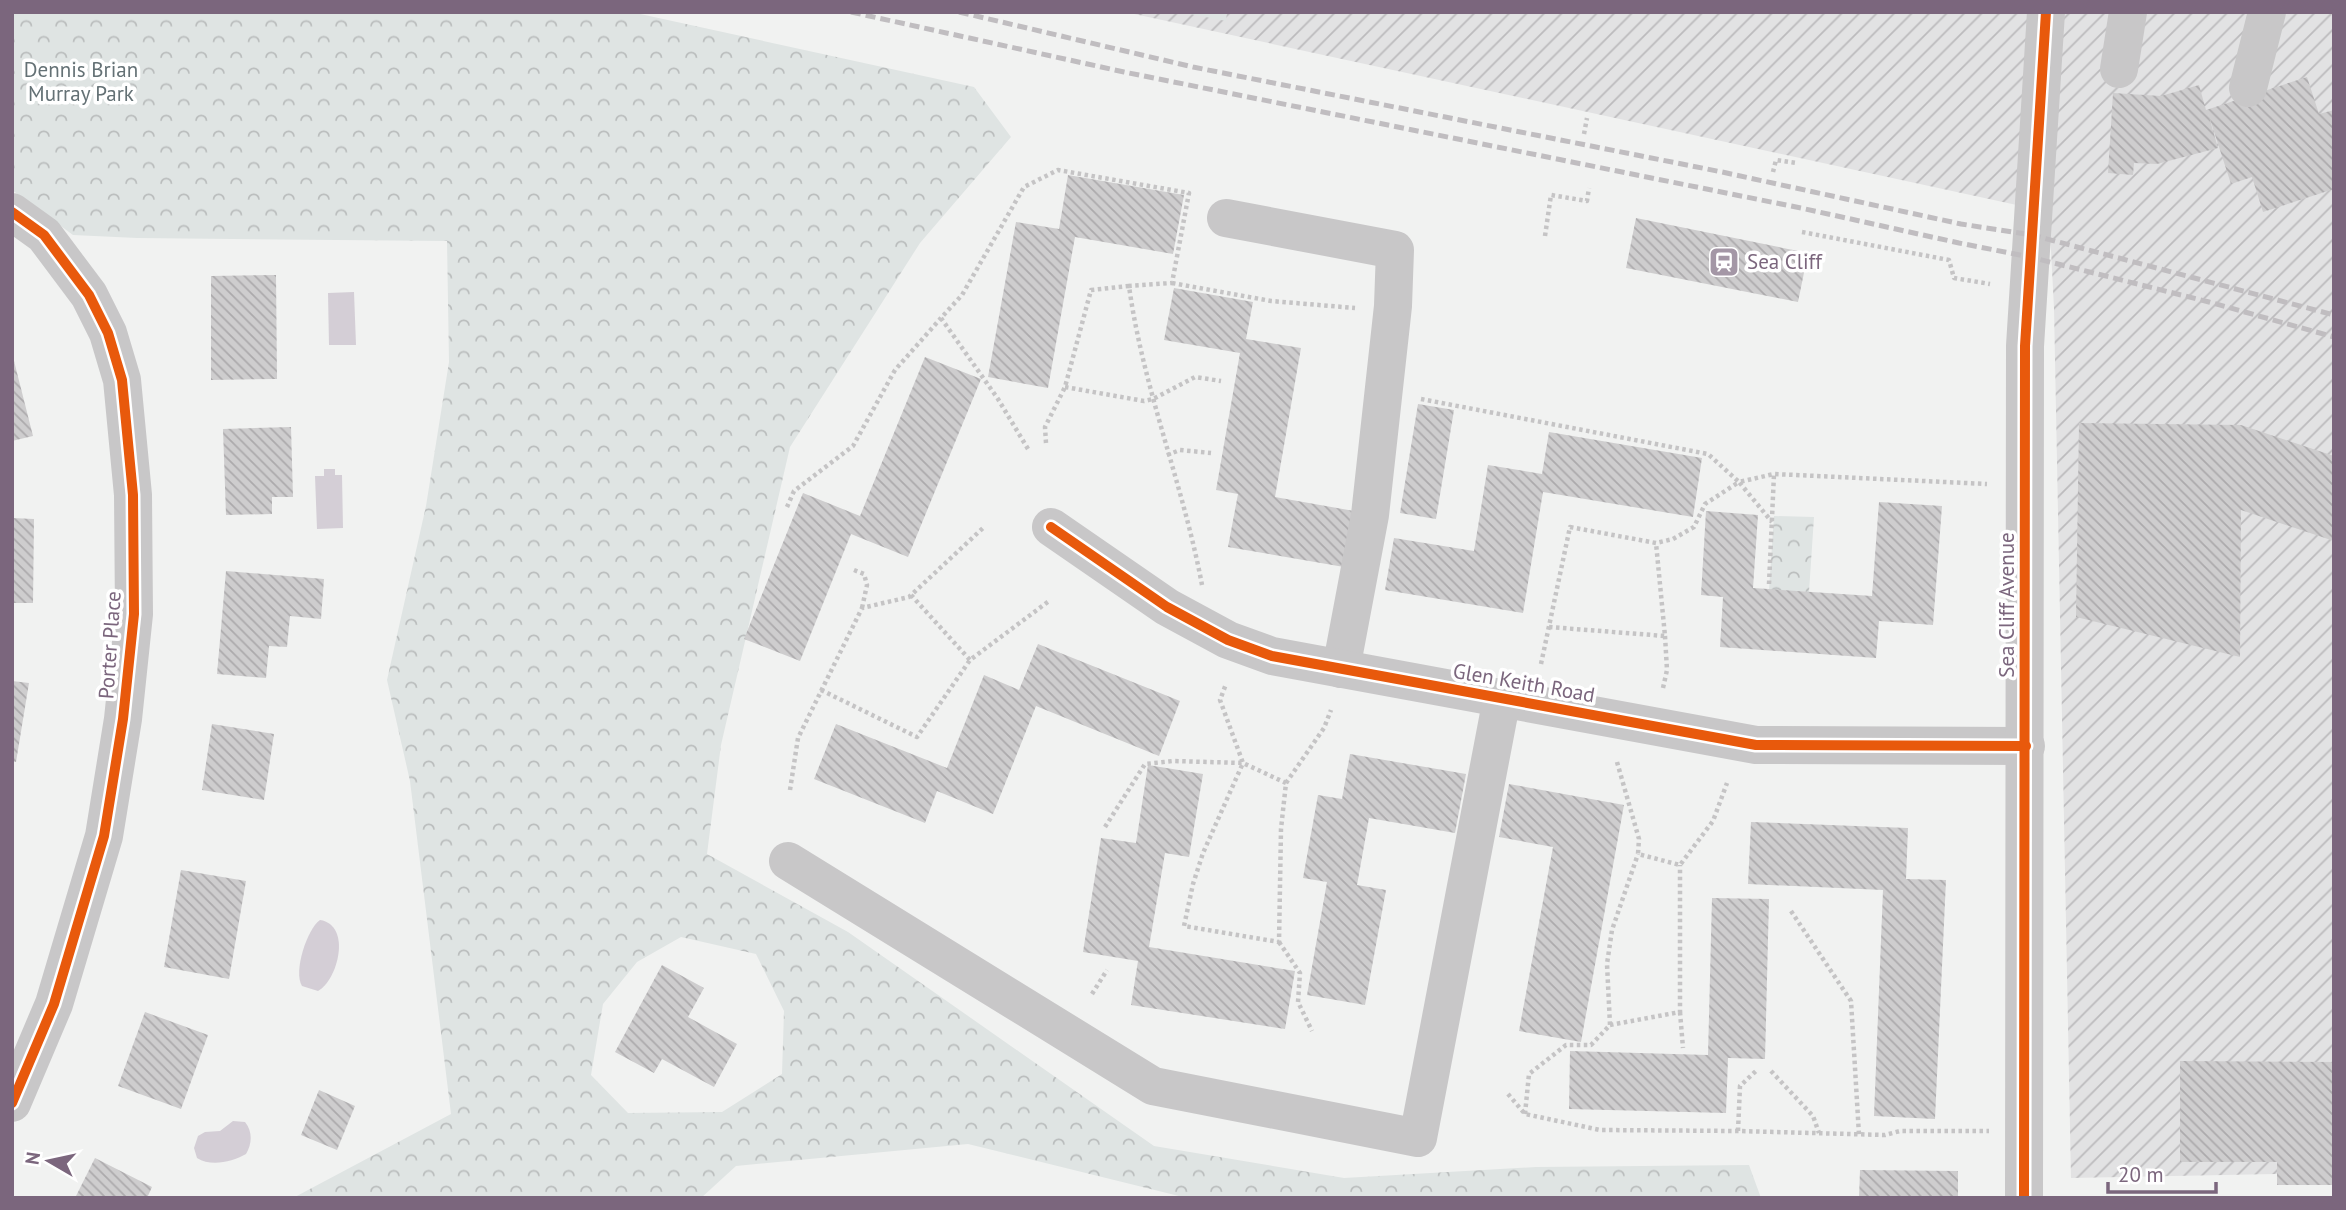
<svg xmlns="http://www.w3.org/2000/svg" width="2346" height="1210" font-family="'PT Sans',sans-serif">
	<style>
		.industrial { fill: url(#industrial-furrows) }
		.forest { fill: url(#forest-crowns); fill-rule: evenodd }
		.water { fill: #d4ced6 }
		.building { fill: url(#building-back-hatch) }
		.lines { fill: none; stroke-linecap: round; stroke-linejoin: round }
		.path { stroke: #c5c4c5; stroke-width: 4.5; stroke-dasharray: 3.5 3.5; stroke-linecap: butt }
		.minor { stroke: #c8c7c8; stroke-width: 38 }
		.rail { stroke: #c0bdc0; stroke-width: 5; stroke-dasharray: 10 5; stroke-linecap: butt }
		.cycleway-casing { stroke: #fff; stroke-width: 15 }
		.cycleway { stroke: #e8590c; stroke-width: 10 }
		.labels { text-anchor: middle; stroke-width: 7; stroke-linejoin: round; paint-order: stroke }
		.park-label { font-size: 21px; fill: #647175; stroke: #fff }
		.poi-label { font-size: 21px; fill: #7b667d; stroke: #fff; text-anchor: start }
		.street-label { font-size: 21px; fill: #7b667d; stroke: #fff }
	</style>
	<defs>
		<pattern id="industrial-furrows" width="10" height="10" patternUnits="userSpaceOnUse" patternTransform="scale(1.75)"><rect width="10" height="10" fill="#e2e2e3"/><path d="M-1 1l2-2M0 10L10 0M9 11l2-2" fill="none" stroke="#bcbbbd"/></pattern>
		<pattern id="forest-crowns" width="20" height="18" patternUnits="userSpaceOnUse" patternTransform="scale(1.75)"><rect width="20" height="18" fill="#dfe4e3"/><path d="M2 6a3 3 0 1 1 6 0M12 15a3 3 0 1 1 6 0" fill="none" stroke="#babdbd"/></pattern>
		<pattern id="building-back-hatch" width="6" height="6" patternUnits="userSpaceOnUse" patternTransform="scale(1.75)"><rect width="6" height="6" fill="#cecdce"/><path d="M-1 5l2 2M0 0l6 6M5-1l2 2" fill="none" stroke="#acaaac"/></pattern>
	</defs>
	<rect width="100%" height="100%" fill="#f1f2f1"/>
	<path class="industrial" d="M1125,12H2334V1173L2071,1178L2054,308L2049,212Z"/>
	<g class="forest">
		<path d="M12,12H631L974,87L1011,137L920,243L790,447L721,745L707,854L848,932L1154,1146L1344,1178L1536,1167L1749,1165L1761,1198H1187L968,1144L736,1166L701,1198H293L451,1114L410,781L387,680L426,506L449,362L447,241L137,238L73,235L12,190ZM681,937L756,954L784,1011L782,1074L722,1112L628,1113L591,1075L603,1004L637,962Z"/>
		<path d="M1180,12H1227L1226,21Z"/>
		<path d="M1774,516L1814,517L1809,592L1769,590Z"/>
	</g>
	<g class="water">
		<path d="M354,292L356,345H329L328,293Z"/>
		<path d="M324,469H335V475H342L343,528L317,529L315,476H324Z"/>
		<path d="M320,920C352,925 338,980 318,991L302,986C293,972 307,929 320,920Z"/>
		<path d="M233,1121L245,1122C253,1132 252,1144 246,1154C232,1162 211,1167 197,1158L194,1148L198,1136L205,1132L220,1131Z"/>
	</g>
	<g class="building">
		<path d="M2307,77L2319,114L2334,110V189L2263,212L2252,177L2231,184L2208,113L2218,148L2157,164L2134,163L2133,175L2108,173L2113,93L2161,96L2199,85L2206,110Z"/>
		<path d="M1068,175L1184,195L1173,254L1075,237L1048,388L988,377L1016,222L1059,229Z"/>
		<path d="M1636,218L1808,253L1798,302L1626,268Z"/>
		<path d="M276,275L277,379L211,380V276Z"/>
		<path d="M1174,288L1253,302L1246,339L1301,348L1275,497L1354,511L1344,567L1228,547L1238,494L1216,490L1240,353L1164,340Z"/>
		<path d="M12,353L33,436L12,441Z"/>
		<path d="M925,357L981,379L908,557L851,534L800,661L744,639L803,493L860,516Z"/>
		<path d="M1418,404L1454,410L1436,519L1400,513Z"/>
		<path d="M2079,423L2241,425L2334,456V541L2241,510L2240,657L2076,617Z"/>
		<path d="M291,427L293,497H272V514L226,515L223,429Z"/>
		<path d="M1549,432L1702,458L1693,517L1543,492L1523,613L1385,590L1394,538L1474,551L1488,465L1542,474Z"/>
		<path d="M1879,502L1942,506L1933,625L1879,621L1876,658L1720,647L1723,597L1701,595L1706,511L1758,515L1753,588L1872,596Z"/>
		<path d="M12,518L34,519L33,603H12Z"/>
		<path d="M226,571L324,579L321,619L290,616L287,647L269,646L266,678L217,674Z"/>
		<path d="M1038,644L1180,701L1159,756L1036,706L993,814L937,791L925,823L814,779L836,724L947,768L984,675L1019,690Z"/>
		<path d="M12,681L29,683L16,762L12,761Z"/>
		<path d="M212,724L274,734L264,800L202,790Z"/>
		<path d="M1350,754L1466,774L1455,833L1369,818L1357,885L1386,890L1365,1005L1307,995L1327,882L1303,878L1318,795L1342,799Z"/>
		<path d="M1148,765L1203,774L1189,857L1165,853L1149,947L1295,971L1285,1029L1131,1005L1138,961L1083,952L1101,838L1136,843Z"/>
		<path d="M1509,784L1624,805L1581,1042L1519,1031L1553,847L1499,837Z"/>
		<path d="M1751,822L1908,828L1906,879L1946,880L1935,1119L1874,1116L1883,890L1748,884Z"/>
		<path d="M181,870L246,881L229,979L164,967Z"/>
		<path d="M1712,898L1769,899L1765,1059L1728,1058L1726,1113L1569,1109L1570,1051L1708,1055Z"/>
		<path d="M662,965L704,988L688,1017L737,1044L714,1087L662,1059L654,1073L615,1052Z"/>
		<path d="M145,1012L208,1035L181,1109L118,1086Z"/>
		<path d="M2180,1061L2334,1062V1185H2277V1162H2180Z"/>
		<path d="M319,1090L355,1106L337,1150L301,1135Z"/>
		<path d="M95,1158L152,1187L147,1198H75Z"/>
		<path d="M1860,1170L1958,1171V1198H1859Z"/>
	</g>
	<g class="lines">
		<g class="path">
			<path d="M1584,134L1587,118"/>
			<path d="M1773,172L1776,160L1796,163"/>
			<path d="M1802,232L1949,260L1954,278L1990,284"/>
			<path d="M1545,236L1551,195L1587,201L1589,188"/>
			<path d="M1172,283L1271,301L1355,308"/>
			<path d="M1065,387L1144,401L1153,399L1195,377L1221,381"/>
			<path d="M1421,399L1708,454L1739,482L1774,474L1987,484"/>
			<path d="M1046,443L1045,427L1065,387L1091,290L1129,286C1143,388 1183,484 1202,585"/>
			<path d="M1028,449L998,399L941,318L962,295L1024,187L1058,170L1189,193L1172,283L1129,286"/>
			<path d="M1167,455L1180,450L1211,453"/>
			<path d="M787,507L794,491L853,446L895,370L941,318"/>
			<path d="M854,570L864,574L867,585L862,608"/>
			<path d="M1769,584L1774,474"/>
			<path d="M911,595L970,660"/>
			<path d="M1549,627L1665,636L1656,543"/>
			<path d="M1541,664L1570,527L1656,543L1673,539L1694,527L1705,504L1739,482L1772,522"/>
			<path d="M1663,688L1667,670L1665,636"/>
			<path d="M821,690L917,737L970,660L1049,601"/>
			<path d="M1617,762L1639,839L1638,854L1680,865L1713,821L1727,783"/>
			<path d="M1286,783L1324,728L1331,710"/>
			<path d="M790,790L798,738L862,608L909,597L983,528"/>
			<path d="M1105,827L1145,764L1173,761L1243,763L1286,783L1281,829L1279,942L1184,926L1193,884L1203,853L1243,763L1220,700L1226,684"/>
			<path d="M1791,911L1851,1001L1859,1135"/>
			<path d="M1279,942L1300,973L1298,1002L1312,1031"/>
			<path d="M1092,994L1107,970"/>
			<path d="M1680,1012L1683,1048"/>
			<path d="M1610,1025L1680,1012V865"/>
			<path d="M1771,1071L1813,1116L1819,1133"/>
			<path d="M1508,1094L1525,1114L1600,1130L1738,1131L1885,1135L1900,1131H1989"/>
			<path d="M1525,1114L1529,1074L1566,1045H1591L1610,1025L1607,964L1612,930L1638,854"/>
			<path d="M1738,1131L1740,1086L1758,1069"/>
		</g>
		<g class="minor">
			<path d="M2119,69L2128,12"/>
			<path d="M2248,88L2267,12"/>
			<path d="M12,212L44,235L89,295L108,333L122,380L133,495L134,614L123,719L104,836L54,1004L12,1103"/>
			<path d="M1226,218L1395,250L1393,306L1370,515L1341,669"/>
			<path d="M1051,527L1167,607L1228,640L1272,656L1756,745L2026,746"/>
			<path d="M788,861L1153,1086L1418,1138L1502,698"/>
			<path d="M2024,1198L2025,346L2046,12"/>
		</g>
		<g class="rail">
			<path d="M851,12L1124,72L1801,208L1959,243L2030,257L2209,302L2334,337"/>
			<path d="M959,12L1193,67L1722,172L1961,224L2032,235L2334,315"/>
		</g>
		<g class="cycleway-casing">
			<g id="cycleway">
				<path d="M12,212L44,235L89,295L108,333L122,380L133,495L134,614L123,719L104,836L54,1004L12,1103"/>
				<path d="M1051,527L1167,607L1228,640L1272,656L1756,745L2026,746"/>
				<path d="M2024,1198L2025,346L2046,12"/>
			</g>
		</g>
		<use href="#cycleway" class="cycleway"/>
	</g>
	<defs>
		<g id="station-square" transform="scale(1.575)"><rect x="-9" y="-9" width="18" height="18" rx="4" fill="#a497a6" stroke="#fff"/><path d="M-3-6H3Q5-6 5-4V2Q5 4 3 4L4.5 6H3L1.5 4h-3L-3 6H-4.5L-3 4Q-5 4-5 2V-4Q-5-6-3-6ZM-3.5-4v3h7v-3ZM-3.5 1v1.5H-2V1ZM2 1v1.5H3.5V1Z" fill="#fff"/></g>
	</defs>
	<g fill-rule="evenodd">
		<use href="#station-square" x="1724" y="262"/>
	</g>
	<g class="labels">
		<g class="park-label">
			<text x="81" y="77">Dennis Brian<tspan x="81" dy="24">Murray Park</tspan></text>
		</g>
		<g class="poi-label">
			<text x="1747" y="269">Sea Cliff</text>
		</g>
		<g class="street-label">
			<text transform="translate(2007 605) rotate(-90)" y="7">Sea Cliff Avenue</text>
			<text transform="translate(110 645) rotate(-86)" y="7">Porter Place</text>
			<text transform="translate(1524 683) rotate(10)" y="7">Glen Keith Road</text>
		</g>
	</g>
	<rect width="2346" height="1210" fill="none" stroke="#7b667d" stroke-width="28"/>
	<g transform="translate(49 1161) rotate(279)" stroke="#ffffff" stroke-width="5" paint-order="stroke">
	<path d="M0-5L12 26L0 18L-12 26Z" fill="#7b667d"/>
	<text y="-10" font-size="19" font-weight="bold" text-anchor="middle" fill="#7b667d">N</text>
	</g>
	<path d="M2108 1182v10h108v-10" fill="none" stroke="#7b667d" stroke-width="3.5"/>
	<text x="2118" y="1182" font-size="21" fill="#7b667d" stroke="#ffffff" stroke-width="5" paint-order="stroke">20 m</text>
</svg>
